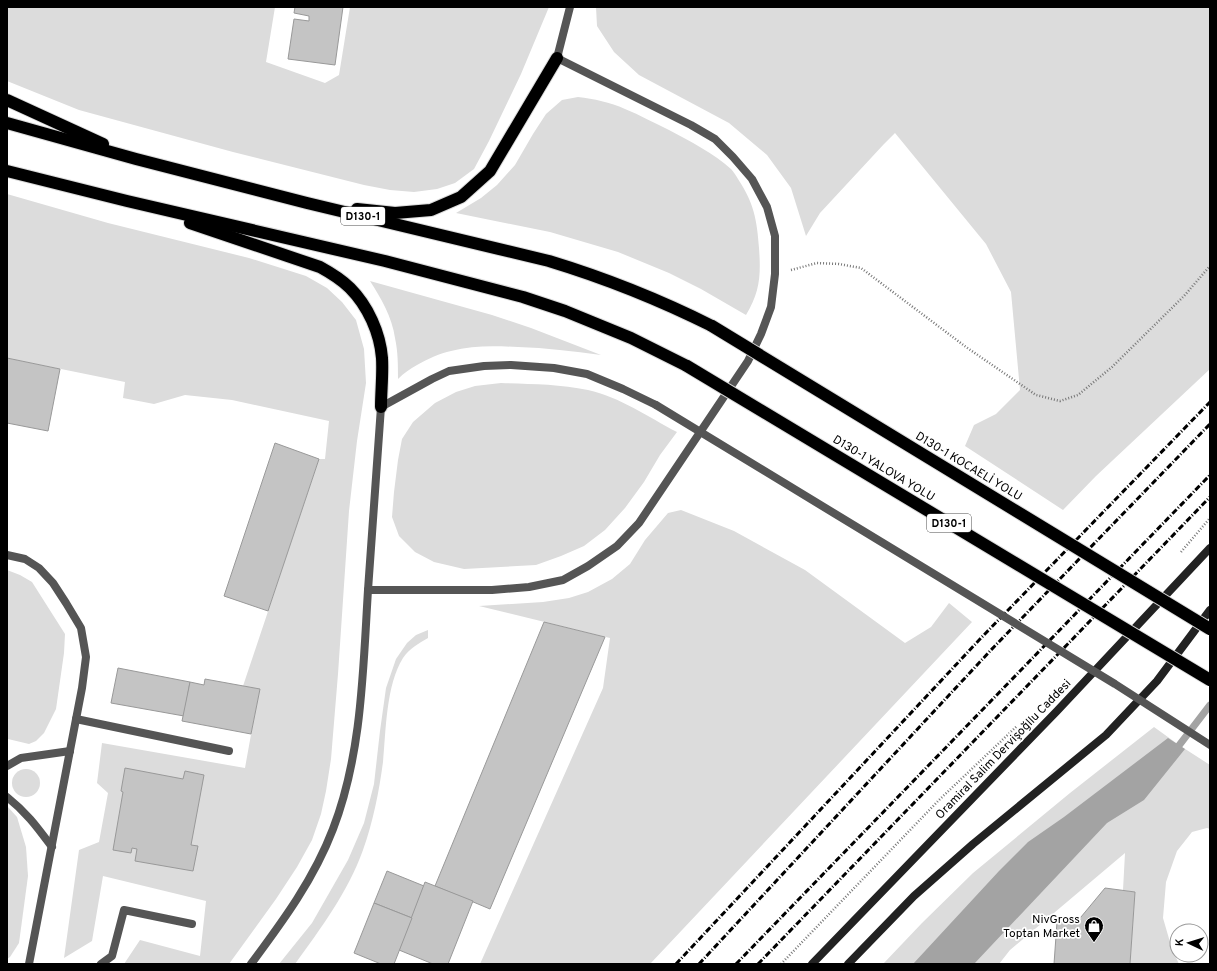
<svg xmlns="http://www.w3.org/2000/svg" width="1217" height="971" font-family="Overpass,sans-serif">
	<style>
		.green { fill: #dcdcdc }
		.water { fill: #a3a3a3 }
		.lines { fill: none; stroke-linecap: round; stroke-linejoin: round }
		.stream { stroke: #a3a3a3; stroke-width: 7 }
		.building { fill: #c4c4c4; stroke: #999 }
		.highway-casing { stroke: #dbdbdb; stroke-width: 14 }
		.path { stroke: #777; stroke-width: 2.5; stroke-dasharray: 1 2; stroke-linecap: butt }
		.lane { stroke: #555; stroke-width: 8 }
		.street { stroke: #555; stroke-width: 8 }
		.secondary { stroke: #222; stroke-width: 8 }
		.highway { stroke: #000; stroke-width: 12 }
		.rail { stroke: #000; stroke-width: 3; stroke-dasharray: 6 2 1 2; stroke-linecap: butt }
		.highway-bridge-casing { stroke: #dbdbdb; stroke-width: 14; stroke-linecap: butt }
		.street-bridge { stroke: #555; stroke-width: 8 }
		.highway-bridge { stroke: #000; stroke-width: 12 }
		.labels { text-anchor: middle; stroke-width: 3.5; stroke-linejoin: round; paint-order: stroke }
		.shield { fill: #fff; stroke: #4c4c4c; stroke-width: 1 }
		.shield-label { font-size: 11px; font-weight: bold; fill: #000 }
		.street-label { font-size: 12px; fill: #000; stroke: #fff }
		.poi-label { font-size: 12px; fill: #000; stroke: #fff; text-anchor: end }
	</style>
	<rect width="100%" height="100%" fill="#fff"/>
	<g class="green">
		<path d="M7,7H275L266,62L325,83L339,75L350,7H549L521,74L489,141L474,169L455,183L437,189L414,192L390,190L364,185L233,152L79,110L7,81Z"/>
		<path d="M596,7H1210V369L1096,476L1063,510L965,446L974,425L996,414L1020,390L1011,292L986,244L895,133L884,144L820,213L806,236L791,188L767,155L729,123L639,75L614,52L597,26Z"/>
		<path d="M578,97C594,99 610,102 625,109C640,115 654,123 669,130C688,140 715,154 731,169C734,172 736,176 738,179C754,203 757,220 759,248C761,275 760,292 746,315L701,289L669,273L618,252L550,232L456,213L481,198L497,185L515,165L533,134L546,114L562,100Z"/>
		<path d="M7,194L108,223L249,258L306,276L327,288L342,302L356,320L364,349L366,383L357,441L349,511L338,674L331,759L326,791L321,814L312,840L297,867L276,899L229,964H124L140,940L200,956L206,901L103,876L92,941L64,958L79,850L99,842L108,793L97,783L102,743L245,768L259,690L243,686L319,459H325L329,421L232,400L185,395L154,404L123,398L125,382L7,358Z"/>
		<path d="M370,281L492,315L531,328L601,355C573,351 546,348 518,347C496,346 473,345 451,351C440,353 428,359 417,365C410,369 404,373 398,379C398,365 398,352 395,338C392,317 381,298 370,281Z"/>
		<path d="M501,383C530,384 559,384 588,390C620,397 648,417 677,432L660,455L644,482L625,508L605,530L584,546L561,556L536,565L464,569L434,562L415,552L399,536L392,517L394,492L398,460L402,439L413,422L435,403L456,392L475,386Z"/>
		<path d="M681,510L734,531L805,570L905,643L931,627L949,603L972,622L650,964H480L603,688L610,638L479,606L543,602L569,598L588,592L612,579L630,564L645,540L668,513Z"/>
		<path d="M7,570L20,575L32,582L65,634L64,653L56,709L44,733L36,741L29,744L8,739L7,741Z"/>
		<path d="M428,630V638C419,643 409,649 403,658C386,685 386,731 383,762C379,792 373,822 363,850C348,892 321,928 295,964H279L312,923L348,860L364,823L374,784L380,731L386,688L396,659L407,643L416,635Z"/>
		<path d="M1154,727L1179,745L1210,765V829L1207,828L1192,832L1177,851L1166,882L1163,918L1172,949L1179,964H1130L1135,892L1123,890L1125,853L1010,950L999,964H883L922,923L973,873L1070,793Z"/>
		<circle cx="26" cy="783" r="14"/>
		<path d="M7,806L17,817L26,847L28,876L19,943L10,957L7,959Z"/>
	</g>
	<path class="water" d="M1168,738L1185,749L1144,800L1107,823L974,964H913L999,871L1028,842L1064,817Z"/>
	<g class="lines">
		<path class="stream" d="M1174,752L1210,705"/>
	</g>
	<g class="building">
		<path d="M295,7H343L335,65L288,59L294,19L309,21V16L294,13Z"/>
		<path d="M7,358L60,369L48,431L7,423Z"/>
		<path d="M275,443L319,459L268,611L224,596Z"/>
		<path d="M544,622L605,637L490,909L435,886Z"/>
		<path d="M118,668L190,682L184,716L111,703Z"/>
		<path d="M205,679L260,689L251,734L182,721L190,682L204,685Z"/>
		<path d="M125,768L183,779L185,771L204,775L191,845L198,846L193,871L135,861L137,849L132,848L131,853L113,850L123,792L121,791Z"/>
		<path d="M387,871L424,886L412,918L374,903Z"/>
		<path d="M425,882L473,901L448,964H433L399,950Z"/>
		<path d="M1105,888L1135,892L1130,964H1054L1057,922L1076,923Z"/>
		<path d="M374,903L412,918L394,964H381L354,953Z"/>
	</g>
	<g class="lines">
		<g class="highway-casing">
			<g id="highway">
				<path d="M7,100L103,144"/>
				<path d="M7,123L136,159L307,203L549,261C605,278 660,300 712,326"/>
				<path d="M7,171L127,201L385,261L523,297L565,311L631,338L687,366"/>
				<path d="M357,209L395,213L431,210L461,197L490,171L557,58"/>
				<path d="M190,223L320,267C331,273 342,280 350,288C368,306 380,333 382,358C383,374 381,391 381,407"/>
			</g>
		</g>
		<g class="path">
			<path d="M791,270L817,263L839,264L861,268L966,347L1036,395L1060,401L1078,395L1112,367L1184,296L1210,266"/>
			<path d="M1181,552L1210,518"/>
			<path d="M781,964L939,800L1017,726"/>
		</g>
		<g class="lane">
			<path d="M7,555L25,559L39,568L53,583L66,603L81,628L86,657L82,688L29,964"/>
			<path d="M76,719L229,751"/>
			<path d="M7,766L21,758L70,751"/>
			<path d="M7,797C27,813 37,827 52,847"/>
			<path d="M101,964L112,956L124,910L192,924"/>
		</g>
		<g class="street">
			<path d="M570,7L557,58L691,125L715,139L733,157L752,179L767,207L775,236V274L771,307L761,334L748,361L639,523L617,546L588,566L563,580L529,587L492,590H368L381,407L432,379L449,371L484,366L511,365L554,368L587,374L623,389L656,405"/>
			<path d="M251,964C283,921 314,879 333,829C362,754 363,670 368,590"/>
		</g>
		<g class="secondary">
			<path d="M812,964L1057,711L1210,548"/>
			<path d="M848,964L914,896L973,844L1106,735L1157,681L1210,610"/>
		</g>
		<use href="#highway" class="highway"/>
		<g class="rail">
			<path d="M676,964L981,638L1210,402"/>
			<path d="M699,964L991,650L1210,424"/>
			<path d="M736,964L1210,475"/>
			<path d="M758,964L1210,497"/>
		</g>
		<g class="highway-bridge-casing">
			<g id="highway-bridge">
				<path d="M712,326L1210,629"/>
				<path d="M687,366L1210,680"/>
			</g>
		</g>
		<path class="street-bridge" d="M656,405L1115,684L1210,745"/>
		<use href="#highway-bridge" class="highway-bridge"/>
	</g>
	<defs>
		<g id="shop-pin" transform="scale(1)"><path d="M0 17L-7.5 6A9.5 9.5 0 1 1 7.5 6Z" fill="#000" stroke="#fff"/><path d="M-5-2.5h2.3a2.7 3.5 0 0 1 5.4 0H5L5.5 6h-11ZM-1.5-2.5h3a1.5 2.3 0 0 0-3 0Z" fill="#fff"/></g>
	</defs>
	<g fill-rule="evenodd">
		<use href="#shop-pin" x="1094" y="926"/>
	</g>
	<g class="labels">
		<g class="shield">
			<rect x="341" y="207" width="44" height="18" rx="3"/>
			<rect x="927" y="514" width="44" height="18" rx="3"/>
		</g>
		<g class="shield-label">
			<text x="363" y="220">D130-1</text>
			<text x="949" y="527">D130-1</text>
		</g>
		<g class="street-label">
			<text transform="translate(969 466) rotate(31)" y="4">D130-1 KOCAELİ YOLU</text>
			<text transform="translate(884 468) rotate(31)" y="4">D130-1 YALOVA YOLU</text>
			<text transform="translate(1003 749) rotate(-46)" y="4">Oramiral Salim Dervişoğllu Caddesi</text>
		</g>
		<g class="poi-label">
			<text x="1080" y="923">NivGross<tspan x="1080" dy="14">Toptan Market</tspan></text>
		</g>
	</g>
	<rect width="1217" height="971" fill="none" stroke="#000000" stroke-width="16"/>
	<g transform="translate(1189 943) rotate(274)"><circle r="19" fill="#ffffff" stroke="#999999"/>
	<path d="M0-3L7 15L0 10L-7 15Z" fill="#000000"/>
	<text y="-6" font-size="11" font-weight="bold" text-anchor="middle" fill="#000000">K</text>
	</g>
</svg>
